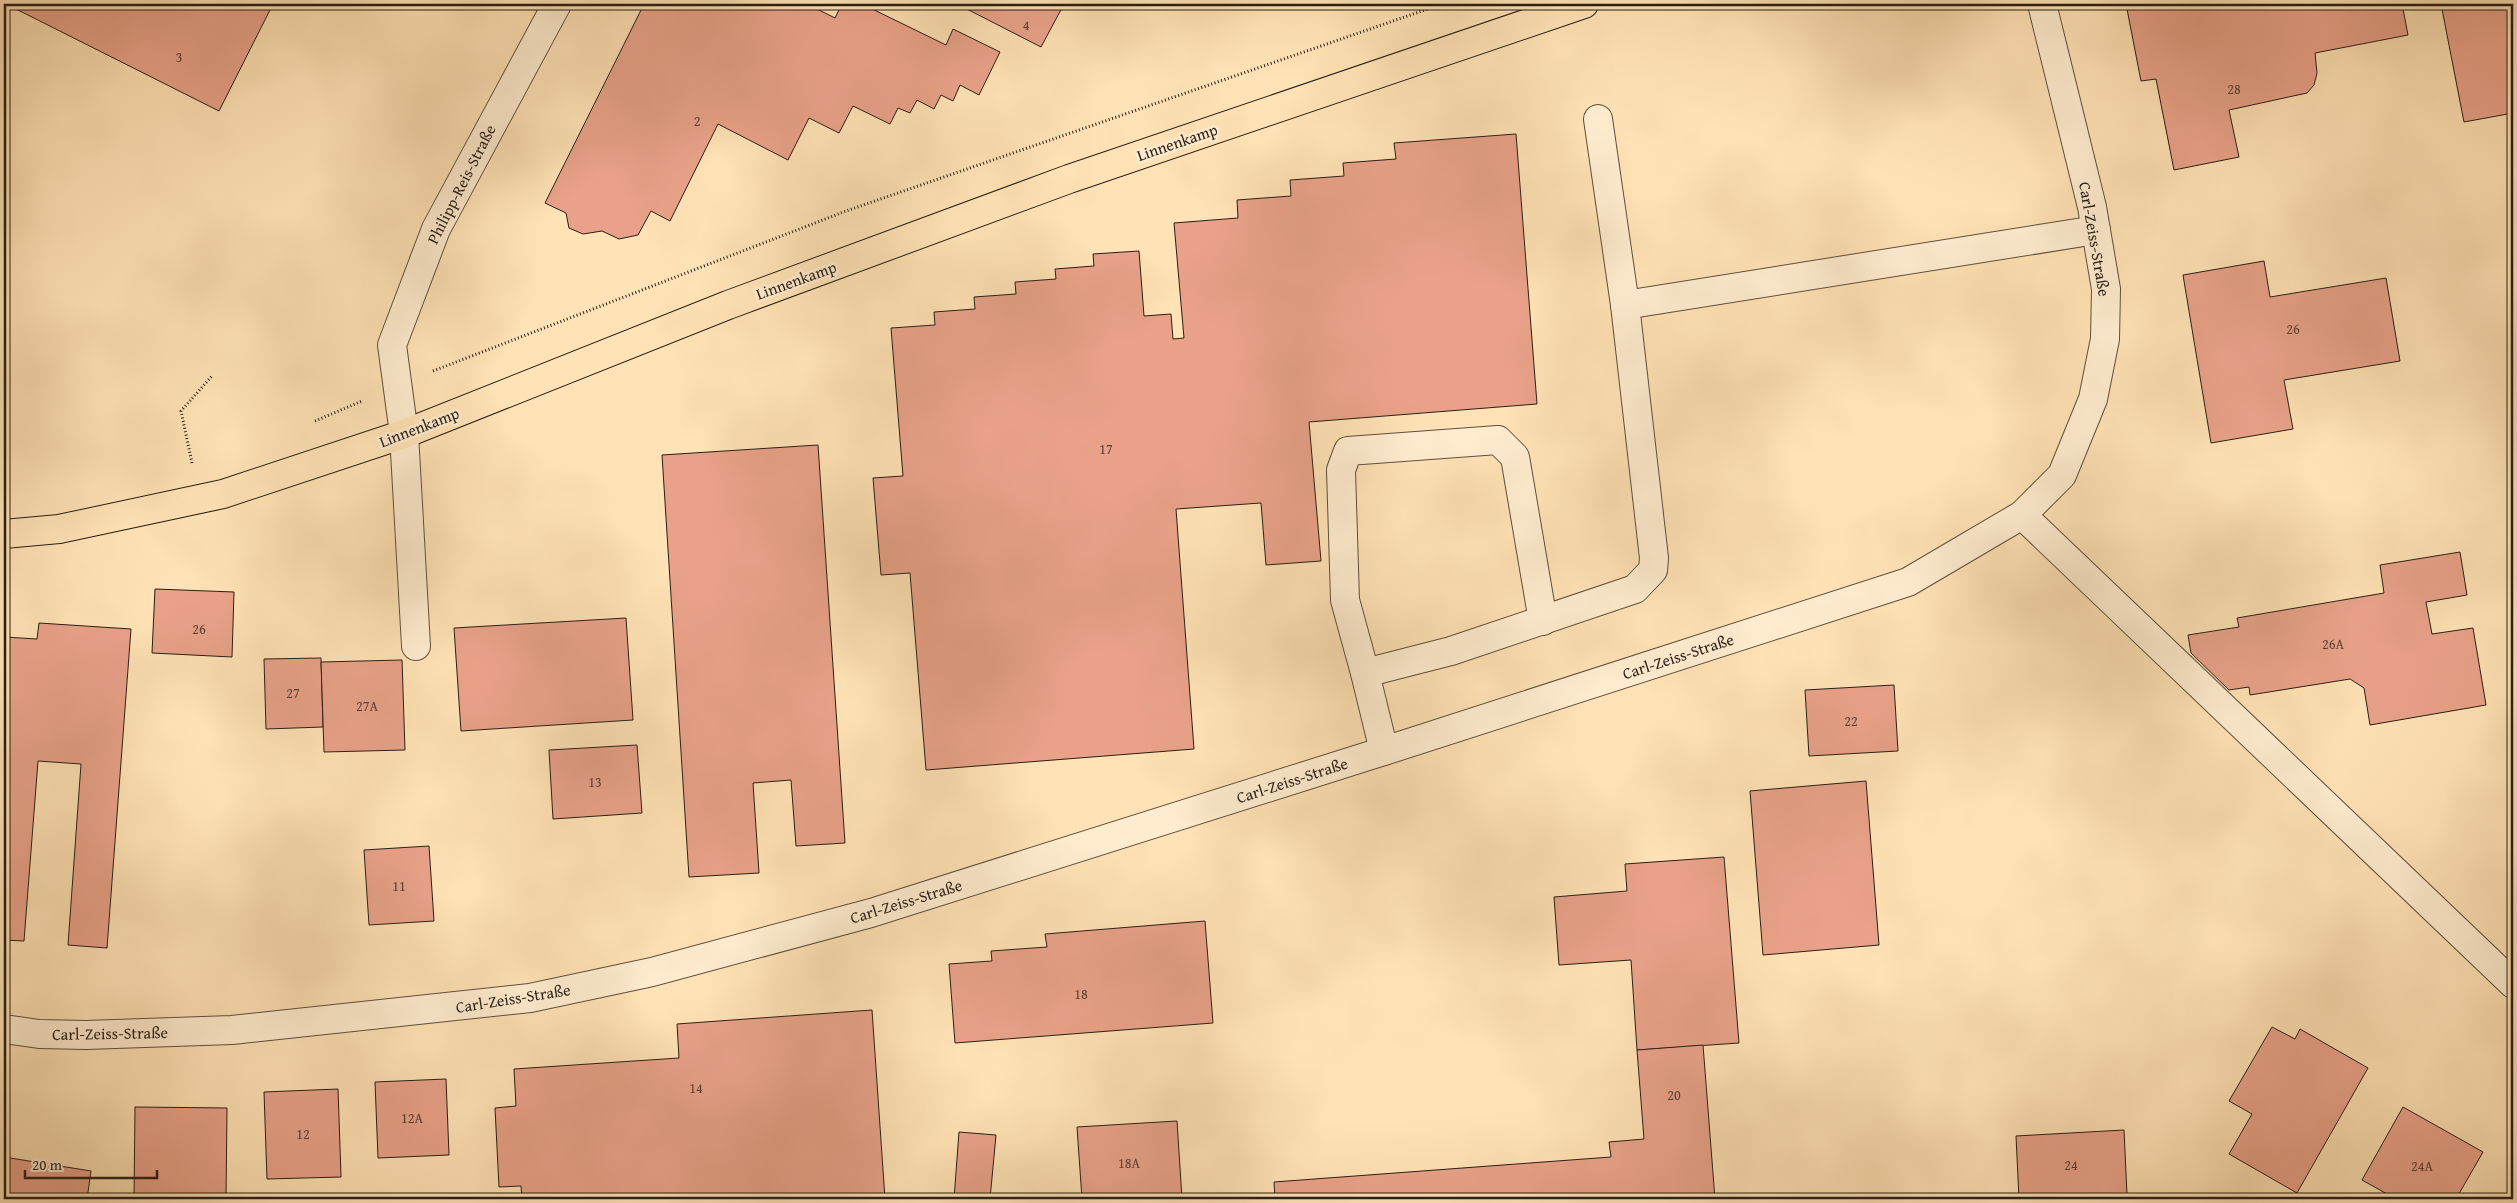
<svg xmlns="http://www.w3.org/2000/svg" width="2517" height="1203" font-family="'Gentium Book Plus',serif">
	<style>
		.building { fill: #e9a289; stroke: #281e17 }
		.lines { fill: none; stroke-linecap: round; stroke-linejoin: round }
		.minor-casing { stroke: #5e4f3e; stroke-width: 30 }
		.major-casing { stroke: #281e17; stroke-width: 30 }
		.path { stroke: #281e17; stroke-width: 3; stroke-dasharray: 1 2.5; stroke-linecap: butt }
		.minor { stroke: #ffeccf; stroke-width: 28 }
		.major { stroke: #ffe2b5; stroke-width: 28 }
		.labels { text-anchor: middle; stroke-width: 5; stroke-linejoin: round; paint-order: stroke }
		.number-label { font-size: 14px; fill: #583f34 }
		.street-label { font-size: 16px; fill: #281e17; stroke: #ffeccf }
	</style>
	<rect width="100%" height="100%" fill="#ffe2b5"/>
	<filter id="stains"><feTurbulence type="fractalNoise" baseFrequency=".004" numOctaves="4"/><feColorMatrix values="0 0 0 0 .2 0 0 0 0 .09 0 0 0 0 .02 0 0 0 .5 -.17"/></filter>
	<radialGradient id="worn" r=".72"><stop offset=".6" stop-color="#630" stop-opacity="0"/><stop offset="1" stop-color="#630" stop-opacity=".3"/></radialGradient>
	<g class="building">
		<path d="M6,4H273L219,111Z"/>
		<path d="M644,4H807L835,18L842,4H862L946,45L953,29L1000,52L979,95L960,85L953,101L941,95L934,109L917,100L910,113L898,108L890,124L853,106L839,133L809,118L788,160L718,124L670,221L651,211L638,235L619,239L602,231L583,234L569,228L566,213L545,203Z"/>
		<path d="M957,4H1064L1041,47Z"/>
		<path d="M2126,4H2402L2408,35L2315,53L2317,73L2314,85L2307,93L2229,110L2239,157L2174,170L2156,79L2141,81Z"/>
		<path d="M2441,4H2513V113L2464,122Z"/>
		<path d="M1516,134L1537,404L1309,422L1321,561L1266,565L1261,503L1176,509L1194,749L926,770L910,573L881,575L873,478L903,476L891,328L935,325L934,312L975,309L974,297L1016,294L1015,282L1056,279L1055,269L1094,266L1093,254L1139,251L1144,316L1171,314L1173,339L1184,338L1174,223L1238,218L1237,200L1291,196L1290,180L1344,176L1343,163L1396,159L1394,143Z"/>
		<path d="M2264,261L2270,297L2386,278L2400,361L2284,380L2293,429L2211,443L2183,275Z"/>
		<path d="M4,306L6,307V325L4,327Z"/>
		<path d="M818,445L845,843L796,846L791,780L753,783L759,873L689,877L662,455Z"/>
		<path d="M2460,552L2467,595L2426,602L2432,634L2473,628L2486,705L2370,725L2364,688L2350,679L2250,695L2249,687L2229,690L2191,653L2188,635L2239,627L2237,618L2384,593L2380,565Z"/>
		<path d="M155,589L234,592L232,657L152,653Z"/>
		<path d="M626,618L633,720L461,731L454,628Z"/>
		<path d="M39,623L131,629L107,948L68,945L81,764L38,761L24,941L4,940V637L37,639Z"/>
		<path d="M321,658L323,727L266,729L264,659Z"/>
		<path d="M402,660L405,750L324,752L321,662Z"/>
		<path d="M1894,685L1898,751L1809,756L1805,690Z"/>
		<path d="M637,745L642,813L553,819L549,750Z"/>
		<path d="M1866,781L1879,945L1763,955L1750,791Z"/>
		<path d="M429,846L434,921L369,925L364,850Z"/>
		<path d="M1724,857L1739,1043L1637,1050L1631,960L1559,965L1554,897L1627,891L1625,864Z"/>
		<path d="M1205,921L1213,1023L955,1043L949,964L992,961L991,951L1047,947L1045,934Z"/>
		<path d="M872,1010L885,1199H522L521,1186L499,1187L495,1108L516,1106L514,1069L679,1058L677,1024Z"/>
		<path d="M2272,1027L2295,1039L2300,1029L2368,1068L2297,1193L2229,1154L2252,1114L2229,1101Z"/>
		<path d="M1703,1045L1715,1199H1275L1274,1182L1611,1157L1609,1142L1644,1139L1637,1050Z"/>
		<path d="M446,1079L449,1155L378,1158L375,1082Z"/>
		<path d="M338,1089L341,1177L267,1179L264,1092Z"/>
		<path d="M135,1107L227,1108L226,1199H134Z"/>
		<path d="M2403,1107L2483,1152L2456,1199H2396L2362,1180Z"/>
		<path d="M1177,1121L1182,1199H1082L1077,1127Z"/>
		<path d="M2124,1130L2127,1195L2094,1196V1199H2019L2016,1136Z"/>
		<path d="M959,1132L996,1135L990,1199H954Z"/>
		<path d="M4,1157L91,1171L87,1199H4Z"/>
	</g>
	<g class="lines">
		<g class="minor-casing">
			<g id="minor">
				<path d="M1598,119L1625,305"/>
				<path d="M2022,515L2513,984"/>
				<path d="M416,646L404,434L392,345L436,229L557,4"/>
				<path d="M1365,673L1345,600L1341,470L1348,451L1498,440L1515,457L1543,621"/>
				<path d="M1384,751L1365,673L1451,651L1635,589L1653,570L1654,558L1625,305L2096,230"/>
				<path d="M4,1029L39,1034L86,1035L232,1030L530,998L652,972L871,913L1384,751L1908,582L2022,515L2062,475L2093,399L2105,339L2106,289L2092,207L2042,4"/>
			</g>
		</g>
		<g class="major-casing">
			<path id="major" d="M4,534L59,529L223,494L404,434L728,305L1069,179L1584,4"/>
		</g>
		<g class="path">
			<path d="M433,371L846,211L1442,4"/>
			<path d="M315,421L362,401"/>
			<path d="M192,463L181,411L212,376"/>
		</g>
		<use href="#minor" class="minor"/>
		<use href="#major" class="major"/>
	</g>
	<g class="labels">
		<g class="number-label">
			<text x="1026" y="30">4</text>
			<text x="179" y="62">3</text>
			<text x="2234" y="94">28</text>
			<text x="697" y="126">2</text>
			<text x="2293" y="334">26</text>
			<text x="1106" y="454">17</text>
			<text x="199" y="634">26</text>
			<text x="2333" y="649">26A</text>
			<text x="293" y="698">27</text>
			<text x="367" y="711">27A</text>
			<text x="1851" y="726">22</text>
			<text x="595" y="787">13</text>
			<text x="399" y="891">11</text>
			<text x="1081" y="999">18</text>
			<text x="696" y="1093">14</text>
			<text x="1674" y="1100">20</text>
			<text x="412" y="1123">12A</text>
			<text x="303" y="1139">12</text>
			<text x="1129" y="1168">18A</text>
			<text x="2071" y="1170">24</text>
			<text x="2422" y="1171">24A</text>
		</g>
		<g class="street-label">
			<text transform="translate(1177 142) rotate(-19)" y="6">Linnenkamp</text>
			<text transform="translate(461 184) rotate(-63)" y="6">Philipp-Reis-Straße</text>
			<text transform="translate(2095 239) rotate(80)" y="6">Carl-Zeiss-Straße</text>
			<text transform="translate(796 280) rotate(-20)" y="6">Linnenkamp</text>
			<text transform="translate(419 427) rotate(-21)" y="6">Linnenkamp</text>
			<text transform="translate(1678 656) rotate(-18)" y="6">Carl-Zeiss-Straße</text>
			<text transform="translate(1292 780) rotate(-18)" y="6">Carl-Zeiss-Straße</text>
			<text transform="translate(906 901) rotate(-17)" y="6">Carl-Zeiss-Straße</text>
			<text transform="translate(513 998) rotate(-9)" y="6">Carl-Zeiss-Straße</text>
			<text transform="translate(110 1033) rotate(-1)" y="6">Carl-Zeiss-Straße</text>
		</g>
	</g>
	<rect width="2517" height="1203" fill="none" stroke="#ffe2b5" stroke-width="20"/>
	<rect x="5" y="5" width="2507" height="1193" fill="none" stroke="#281e17" stroke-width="2.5"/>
	<rect x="10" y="10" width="2497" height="1183" fill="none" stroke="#281e17"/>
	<path d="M25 1170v8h132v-8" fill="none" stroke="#281e17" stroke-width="2.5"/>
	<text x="32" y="1170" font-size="15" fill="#281e17" stroke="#ffeccf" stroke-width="4" paint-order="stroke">20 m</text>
	<rect width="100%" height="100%" filter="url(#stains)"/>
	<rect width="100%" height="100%" fill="url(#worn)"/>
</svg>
